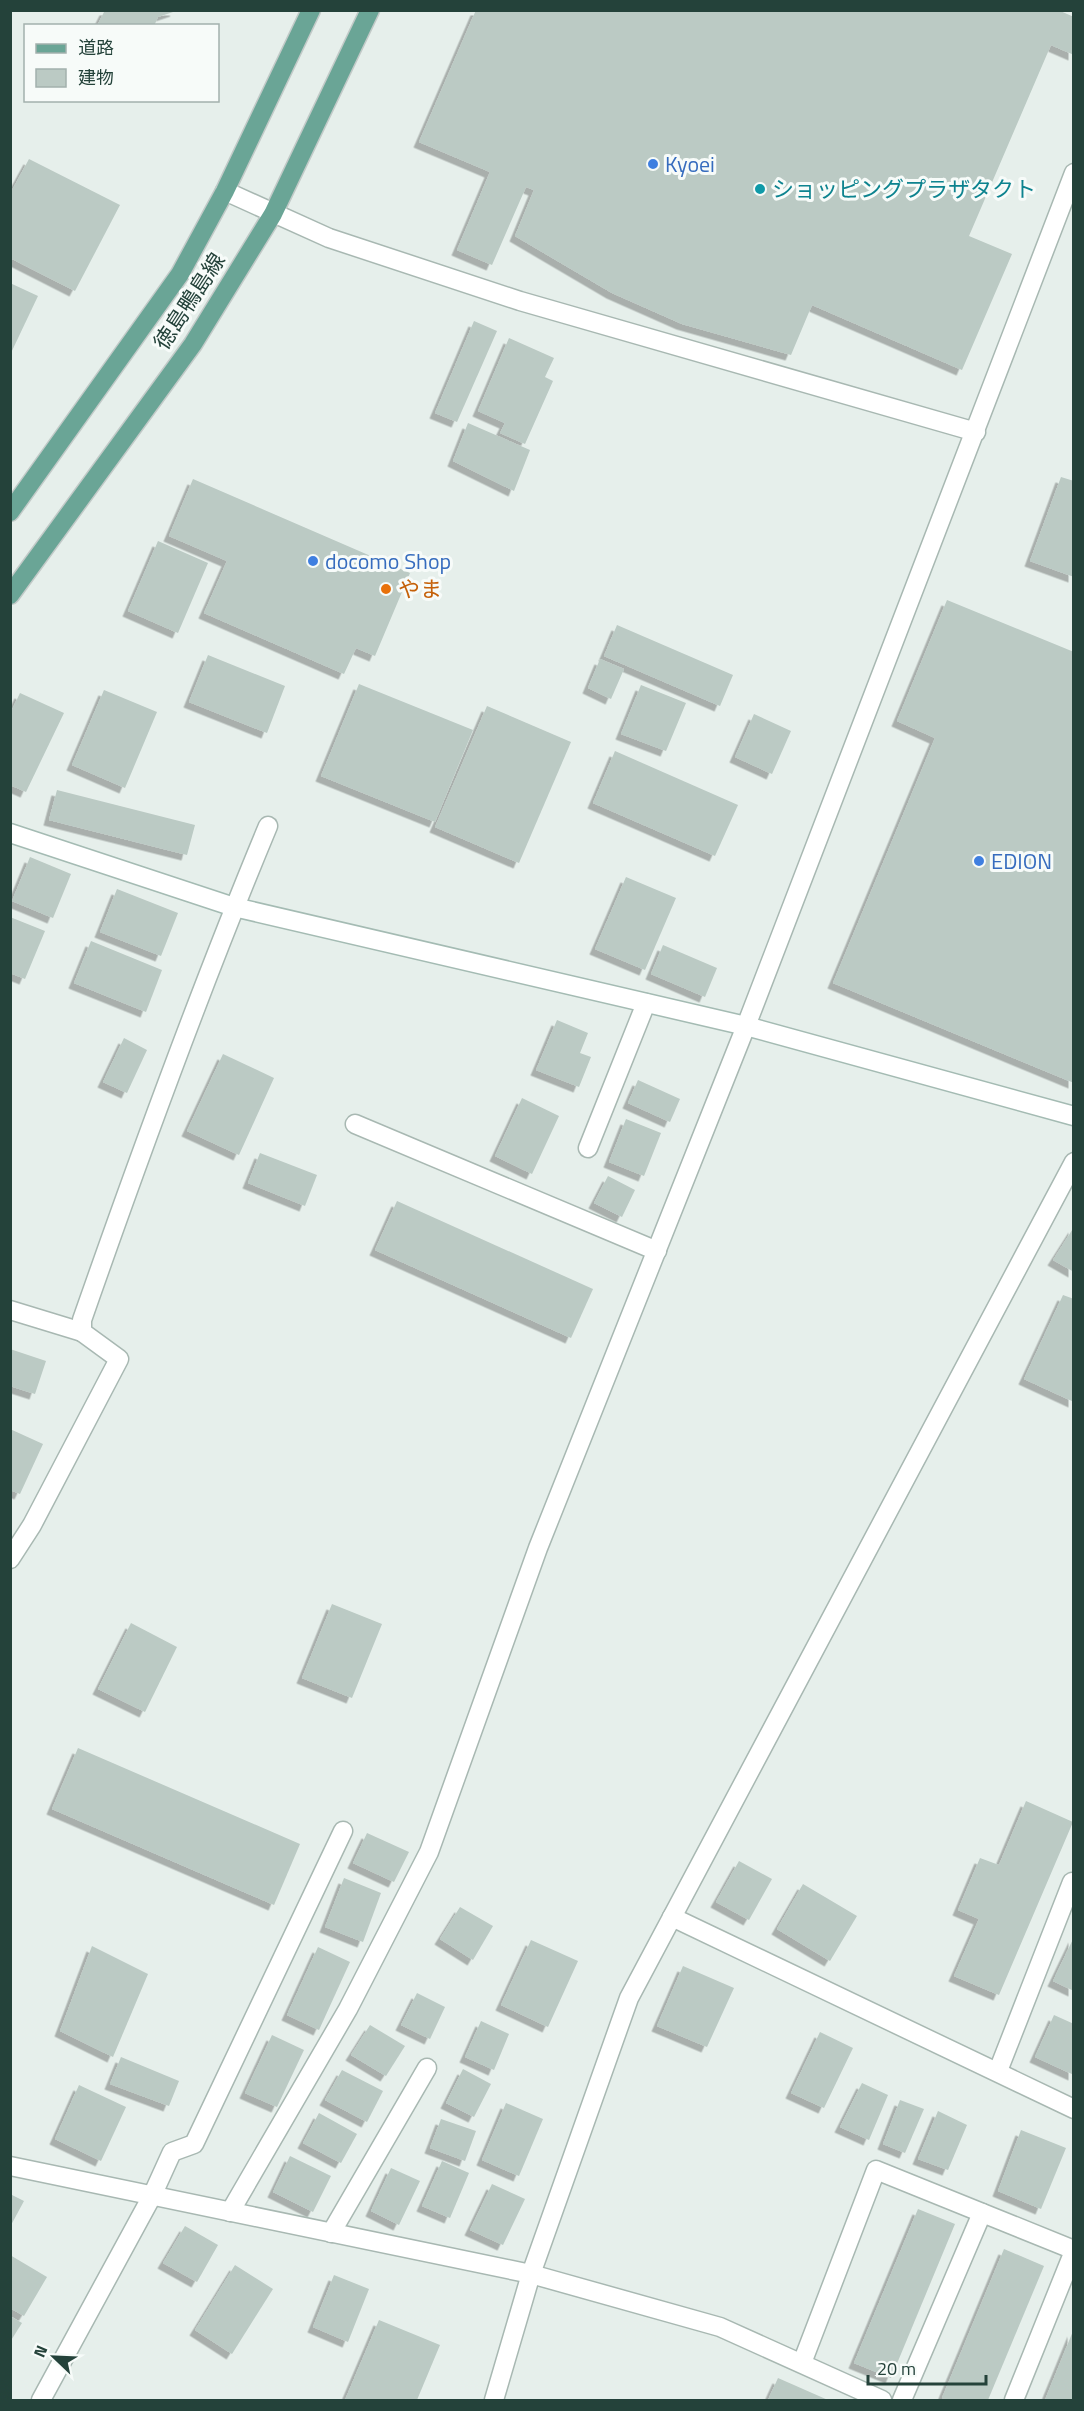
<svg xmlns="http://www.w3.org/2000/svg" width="1084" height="2411" font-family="'Titillium Web','Noto Sans JP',sans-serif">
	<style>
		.building { fill: #bbcac4; filter: url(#shadow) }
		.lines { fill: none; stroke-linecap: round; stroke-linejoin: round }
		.lane-casing { stroke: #a8b8b2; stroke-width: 21 }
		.street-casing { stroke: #a8b8b2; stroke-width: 21 }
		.secondary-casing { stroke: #a4bbb3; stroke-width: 21 }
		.primary-casing { stroke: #c2cac8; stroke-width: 21 }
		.lane { stroke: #fff; stroke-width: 18 }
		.street { stroke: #fff; stroke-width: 18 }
		.secondary { stroke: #fff; stroke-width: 18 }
		.primary { stroke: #6aa596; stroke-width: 18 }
		.shop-dot { fill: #3f7fe0; stroke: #f7fbf9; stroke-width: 2 }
		.culture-dot { fill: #0f9aa8; stroke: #f7fbf9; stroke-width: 2 }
		.food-dot { fill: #e8710a; stroke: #f7fbf9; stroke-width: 2 }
		.labels { text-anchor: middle; stroke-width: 6; stroke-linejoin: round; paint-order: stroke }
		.shop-label { font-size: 22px; fill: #366cbe; stroke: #f7fbf9; text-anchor: start }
		.culture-label { font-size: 22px; fill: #0d838f; stroke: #f7fbf9; text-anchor: start }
		.street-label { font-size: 22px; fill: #24423a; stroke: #f7fbf9 }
		.food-label { font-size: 22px; fill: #c56008; stroke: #f7fbf9; text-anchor: start }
	</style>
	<defs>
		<filter id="shadow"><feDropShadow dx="-5.5" dy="5.5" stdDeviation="0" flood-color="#0004"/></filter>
	</defs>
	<rect width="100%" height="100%" fill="#e6efeb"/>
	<g class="building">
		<path d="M105,10H175L176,11L158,17L154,26H97Z"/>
		<path d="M476,10H1058L1074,17V55L1051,45L969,236L1012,254L962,370L812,305L791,355L682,324L612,293L515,236L534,190L526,187L492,265L457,250L490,172L419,142Z"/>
		<path d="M29,159L120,205L75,291L10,258V194Z"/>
		<path d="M10,283L38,296L10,355Z"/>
		<path d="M474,321L497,331L457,422L435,413Z"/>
		<path d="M509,338L554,358L545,377L553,381L525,444L500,433L505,423L478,411Z"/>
		<path d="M468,423L530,450L514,491L453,461Z"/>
		<path d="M1061,477L1074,481V577L1030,561Z"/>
		<path d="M193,479L410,573L375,656L356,648L344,674L204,613L227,561L169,536Z"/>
		<path d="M158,541L208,563L178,633L128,611Z"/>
		<path d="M947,600L1074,652V1083L833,983L935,738L897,721Z"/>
		<path d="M617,625L733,675L720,706L604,656Z"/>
		<path d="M208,655L285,686L267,733L189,702Z"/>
		<path d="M600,659L624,669L611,699L588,688Z"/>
		<path d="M359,684L473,730L435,822L321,776Z"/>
		<path d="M641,685L686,703L666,751L621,734Z"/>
		<path d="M104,690L157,712L125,788L72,765Z"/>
		<path d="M20,693L64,713L26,792L10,785V714Z"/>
		<path d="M487,706L571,742L519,863L435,827Z"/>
		<path d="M754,714L791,731L772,774L735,757Z"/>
		<path d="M615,751L738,805L715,856L593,803Z"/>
		<path d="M57,790L195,825L187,855L49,820Z"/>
		<path d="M30,857L71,874L53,918L12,901Z"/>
		<path d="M626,877L676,898L645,970L595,949Z"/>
		<path d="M117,889L178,913L161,956L100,932Z"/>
		<path d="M10,917L45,931L25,979L10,973Z"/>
		<path d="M91,941L162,970L146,1012L74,983Z"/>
		<path d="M663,945L717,968L705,997L651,974Z"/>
		<path d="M557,1020L588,1033L580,1053L591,1057L579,1087L536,1070Z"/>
		<path d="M124,1038L147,1050L127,1093L103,1082Z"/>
		<path d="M223,1054L274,1078L239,1155L187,1131Z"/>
		<path d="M638,1080L680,1099L670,1122L628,1103Z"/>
		<path d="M522,1098L559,1116L532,1174L495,1156Z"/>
		<path d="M626,1119L661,1133L644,1176L609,1162Z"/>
		<path d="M260,1153L317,1175L305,1206L248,1183Z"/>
		<path d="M608,1176L635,1190L622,1217L594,1203Z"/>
		<path d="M397,1201L593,1289L571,1338L375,1250Z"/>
		<path d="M1074,1227V1272L1053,1260Z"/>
		<path d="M1063,1295L1074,1299V1402L1024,1379Z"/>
		<path d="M10,1349L46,1361L35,1394L10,1386Z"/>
		<path d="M10,1429L43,1444L20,1494L10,1490Z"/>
		<path d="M332,1604L382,1624L352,1698L302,1678Z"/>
		<path d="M131,1623L177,1647L145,1712L98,1689Z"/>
		<path d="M78,1748L300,1844L274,1905L52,1809Z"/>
		<path d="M1026,1801L1073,1822L999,1995L954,1976L979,1919L958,1910L980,1858L999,1865Z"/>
		<path d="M367,1833L409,1852L394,1882L353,1863Z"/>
		<path d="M739,1861L772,1879L749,1920L716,1902Z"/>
		<path d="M344,1878L381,1893L363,1942L325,1927Z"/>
		<path d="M803,1884L857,1916L830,1961L777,1929Z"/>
		<path d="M460,1907L493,1926L473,1960L440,1939Z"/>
		<path d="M1074,1937V1991L1053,1981Z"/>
		<path d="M531,1940L578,1961L548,2027L501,2005Z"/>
		<path d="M92,1946L148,1974L113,2057L60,2031Z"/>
		<path d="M318,1947L350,1962L319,2030L287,2015Z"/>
		<path d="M683,1966L734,1988L707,2047L657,2026Z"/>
		<path d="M417,1993L445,2007L430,2039L401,2025Z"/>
		<path d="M1054,2015L1074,2024V2075L1035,2057Z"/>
		<path d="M481,2021L509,2034L494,2070L465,2057Z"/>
		<path d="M370,2025L405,2046L386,2076L351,2055Z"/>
		<path d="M820,2032L853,2048L824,2108L791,2093Z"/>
		<path d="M272,2035L304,2050L277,2107L245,2093Z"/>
		<path d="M121,2057L179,2081L169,2106L110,2084Z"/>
		<path d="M463,2069L491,2084L474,2117L446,2103Z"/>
		<path d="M342,2070L383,2091L367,2122L325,2100Z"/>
		<path d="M862,2083L888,2095L869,2140L840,2127Z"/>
		<path d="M79,2085L126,2107L101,2161L55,2139Z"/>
		<path d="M900,2100L924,2109L905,2153L883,2144Z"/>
		<path d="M506,2103L543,2119L519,2176L482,2160Z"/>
		<path d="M938,2111L967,2125L948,2170L918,2159Z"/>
		<path d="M319,2113L357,2134L341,2163L303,2143Z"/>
		<path d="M441,2119L476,2131L465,2161L430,2148Z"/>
		<path d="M1021,2130L1066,2148L1041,2209L998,2191Z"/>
		<path d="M290,2156L331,2176L313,2212L273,2192Z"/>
		<path d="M442,2161L469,2173L450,2218L422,2206Z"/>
		<path d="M391,2168L420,2181L399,2225L371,2211Z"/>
		<path d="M492,2184L525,2199L503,2245L470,2230Z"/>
		<path d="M10,2194L24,2201L10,2227Z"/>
		<path d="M918,2209L955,2224L891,2378L854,2363Z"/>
		<path d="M185,2226L218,2245L197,2282L163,2263Z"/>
		<path d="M1004,2249L1044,2266L988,2400H948L942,2398Z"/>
		<path d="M10,2255L47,2277L24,2316L10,2308Z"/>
		<path d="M235,2265L273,2289L232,2354L195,2330Z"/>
		<path d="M334,2275L369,2289L348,2342L313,2327Z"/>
		<path d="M10,2316L22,2323L10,2342Z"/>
		<path d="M379,2320L440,2345L417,2400H345Z"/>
		<path d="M1073,2331L1074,2400H1045Z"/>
		<path d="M778,2378L828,2400H768Z"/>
	</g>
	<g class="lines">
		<g class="lane-casing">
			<g id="lane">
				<path d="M902,2400L982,2213"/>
				<path d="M1014,2400L1074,2251"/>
			</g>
		</g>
		<g class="street-casing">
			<g id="street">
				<path d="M225,191L329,238L520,301L976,432"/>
				<path d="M355,1124L657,1251"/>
				<path d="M588,1148L646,1003"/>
				<path d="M10,1310L82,1332"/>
				<path d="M10,1559L32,1525L119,1359L82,1332V1320C140,1154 200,989 268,826"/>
				<path d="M672,1917L1074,2109"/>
				<path d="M998,2071L1072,1882L1074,1883"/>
				<path d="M10,2166L531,2274L720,2327L882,2400"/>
				<path d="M230,2212L348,2009L429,1852L538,1548L746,1026L1074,173"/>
				<path d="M331,2233L427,2068"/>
				<path d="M802,2363L876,2170L1074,2250"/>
				<path d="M41,2400L152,2196L172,2152L194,2144L343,1831"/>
				<path d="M494,2400L531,2274L629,1998L1074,1162"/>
			</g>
		</g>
		<g class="secondary-casing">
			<path id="secondary" d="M10,833L234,907L746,1026L1074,1116"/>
		</g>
		<g class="primary-casing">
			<g id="primary">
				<path d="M10,512L180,274L225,191L311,10"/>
				<path d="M10,595L193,344L273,214L370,10"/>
			</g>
		</g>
		<use href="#lane" class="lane"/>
		<use href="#street" class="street"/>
		<use href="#secondary" class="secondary"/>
		<use href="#primary" class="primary"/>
	</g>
	<g class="shop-dot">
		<circle cx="653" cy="164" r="6"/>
		<circle cx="313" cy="561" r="6"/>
		<circle cx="979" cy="861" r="6"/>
	</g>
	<circle class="culture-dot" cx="760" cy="189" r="6"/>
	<circle class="food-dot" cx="386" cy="589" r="6"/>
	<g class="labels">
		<g class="shop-label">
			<text x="665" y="172">Kyoei</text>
			<text x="325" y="569">docomo Shop</text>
			<text x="991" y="869">EDION</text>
		</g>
		<g class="culture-label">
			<text x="772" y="197">ショッピングプラザタクト</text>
		</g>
		<g class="street-label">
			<text transform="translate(189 301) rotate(-57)" y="8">徳島鴨島線</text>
		</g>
		<g class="food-label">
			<text x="398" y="597">やま</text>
		</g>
	</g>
	<rect width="1084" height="2411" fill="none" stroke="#24423a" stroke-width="24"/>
	<rect x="24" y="24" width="195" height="78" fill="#f7fbf9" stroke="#a3b1ad" stroke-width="1.5"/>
	<rect x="36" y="44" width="30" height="9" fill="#6aa596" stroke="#a3b1ad" stroke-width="1.5"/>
	<text x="78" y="54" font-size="18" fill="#24423a">道路</text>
	<rect x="36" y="69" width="30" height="18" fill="#bbcac4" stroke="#a3b1ad" stroke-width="1.5"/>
	<text x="78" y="84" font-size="18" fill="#24423a">建物</text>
	<g transform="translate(54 2357) rotate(293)" stroke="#f7fbf9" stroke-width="4.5" paint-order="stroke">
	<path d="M0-4.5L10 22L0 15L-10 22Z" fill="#24423a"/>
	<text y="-9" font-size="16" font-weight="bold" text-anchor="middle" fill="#24423a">N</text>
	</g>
	<path d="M868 2375v9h118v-9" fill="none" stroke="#24423a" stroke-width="3"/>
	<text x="877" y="2375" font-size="18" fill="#24423a" stroke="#f7fbf9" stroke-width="4.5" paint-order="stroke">20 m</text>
</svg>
